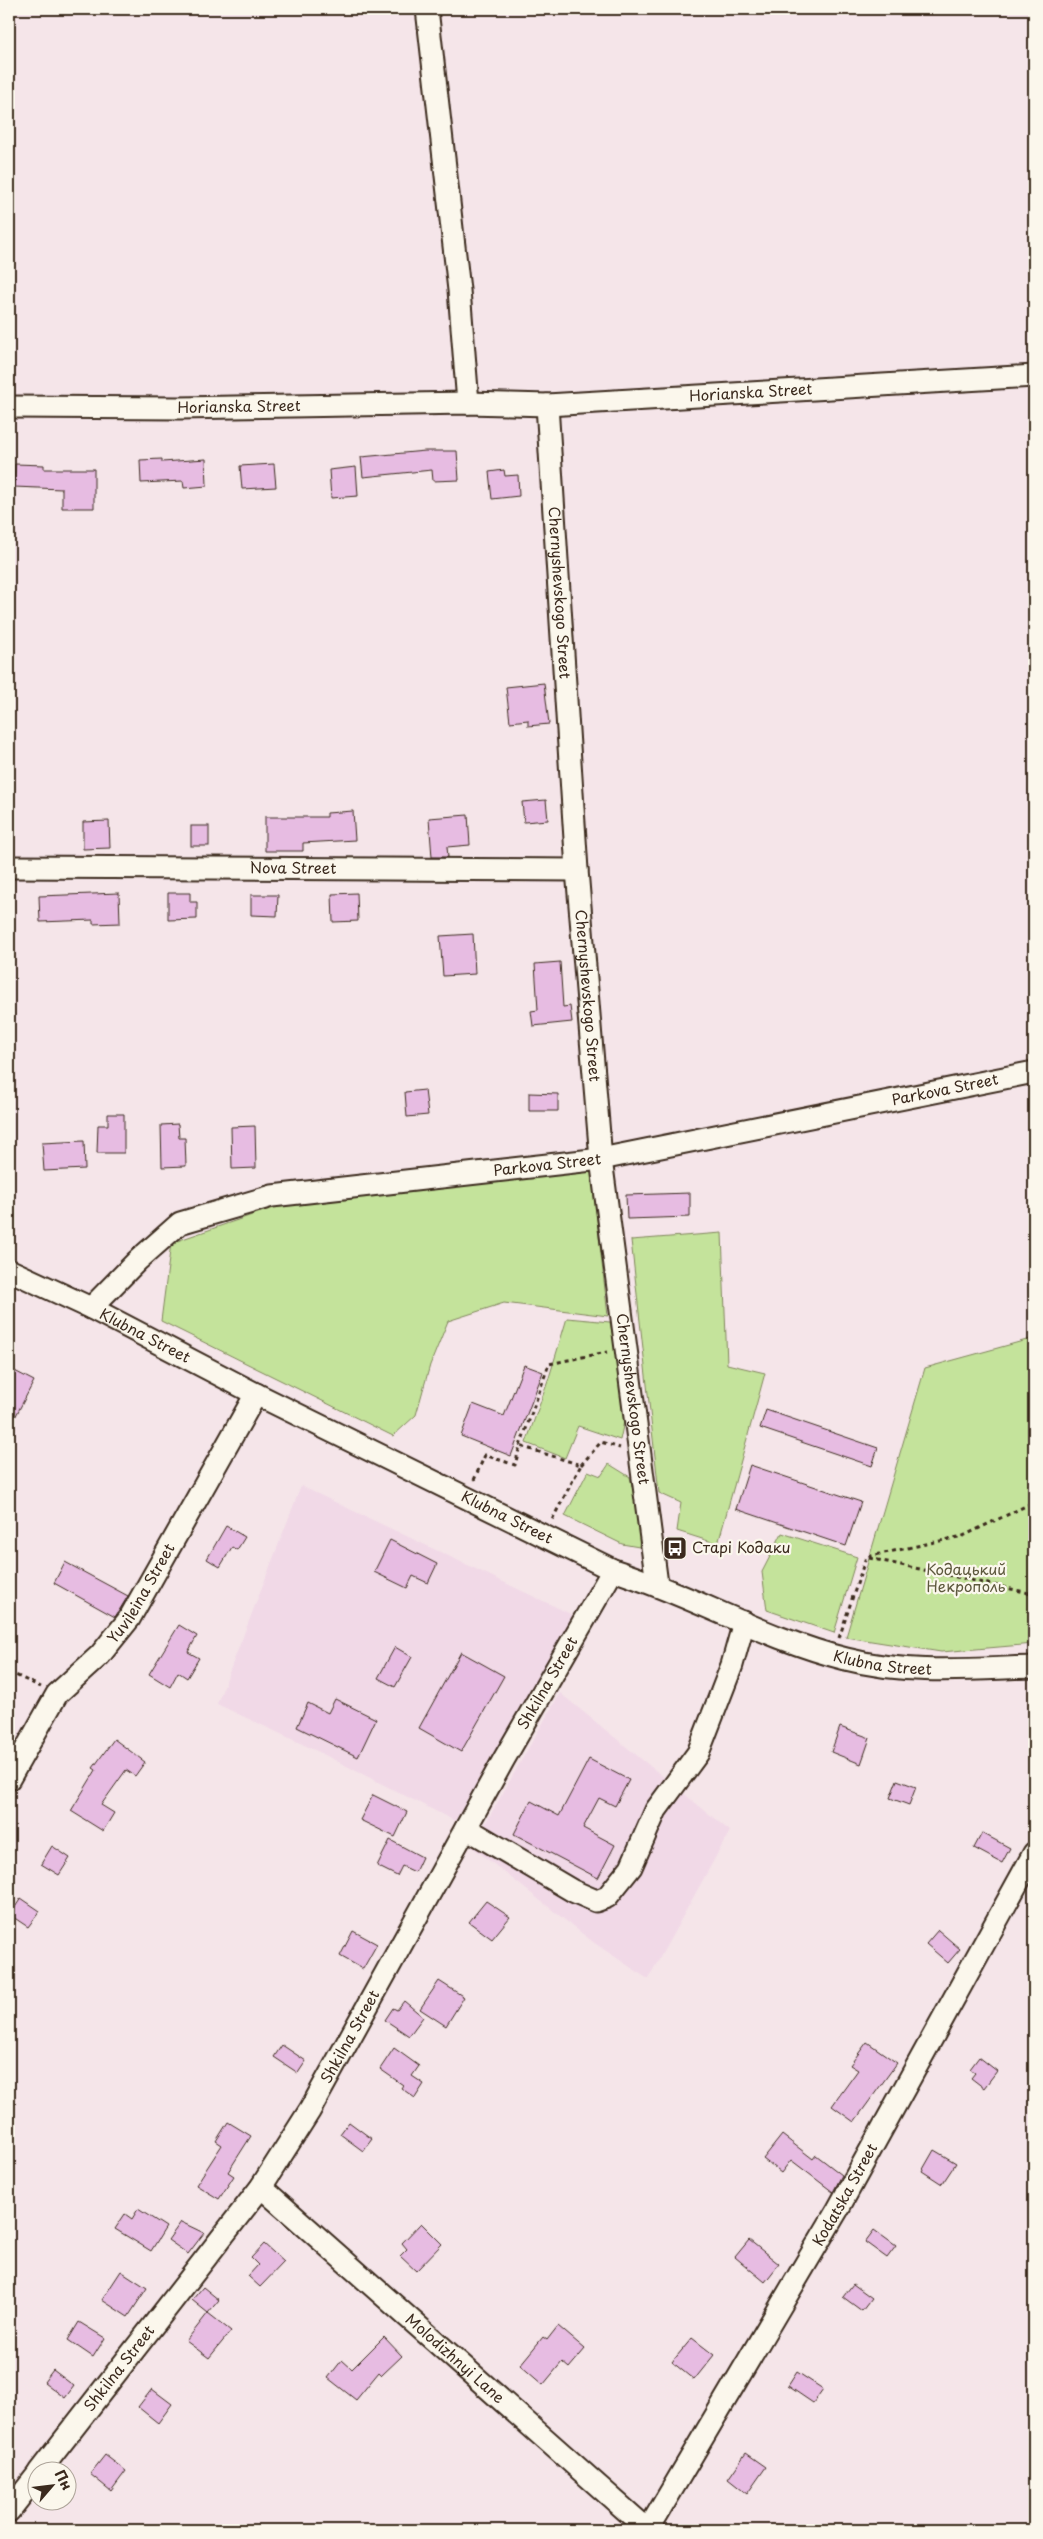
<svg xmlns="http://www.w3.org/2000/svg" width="1043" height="2539" font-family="'Playpen Sans',sans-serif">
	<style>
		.built { fill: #f1d9e7 }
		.green { fill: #c4e39b; stroke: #80865c }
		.building { fill: #e7bce2; stroke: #3b2a1e }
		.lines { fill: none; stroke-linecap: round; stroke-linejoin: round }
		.minor-casing { stroke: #3b2a1e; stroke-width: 25 }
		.path { stroke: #3b2a1e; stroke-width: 3; stroke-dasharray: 4 4; stroke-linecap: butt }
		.minor { stroke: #fbf7ec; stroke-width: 21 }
		.labels { text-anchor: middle; stroke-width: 4.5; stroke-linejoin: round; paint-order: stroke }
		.street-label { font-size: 15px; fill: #3b2a1e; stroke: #fbf7ec }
		.poi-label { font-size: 15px; fill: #3b2a1e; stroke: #fbf7ec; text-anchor: start }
		.park-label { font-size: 15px; fill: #5d583d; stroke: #fbf7ec }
	</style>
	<rect width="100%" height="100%" fill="#f5e5e9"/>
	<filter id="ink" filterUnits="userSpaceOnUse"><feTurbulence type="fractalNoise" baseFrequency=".02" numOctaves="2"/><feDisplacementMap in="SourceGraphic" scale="10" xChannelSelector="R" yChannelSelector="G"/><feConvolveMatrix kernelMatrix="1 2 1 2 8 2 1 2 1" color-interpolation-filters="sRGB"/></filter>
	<g filter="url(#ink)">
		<g class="built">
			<path d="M301,1486L577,1617L455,1821L319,1752L217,1704Z"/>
			<path d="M560,1693L730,1831L648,1979L593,1942L472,1847Z"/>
		</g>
		<g class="green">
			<path d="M591,1166L608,1316L504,1303L448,1321L430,1365L416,1415L393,1436L161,1321L171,1243L281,1205Z"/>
			<path d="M722,1233L727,1364L765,1373L718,1544L677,1531L681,1503L659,1493L631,1240Z"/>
			<path d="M567,1318L610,1322L627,1408L620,1440L578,1426L565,1458L526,1443L548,1381Z"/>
			<path d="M1034,1338V1644L941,1652L846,1637L925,1368Z"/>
			<path d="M609,1464L630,1477L641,1525L639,1547L622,1544L565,1516L588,1471L601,1476Z"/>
			<path d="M782,1533L857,1557L834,1633L767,1610L762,1572Z"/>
		</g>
		<g class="building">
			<path d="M425,451H457L459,480L433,481L432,470L363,477L361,457Z"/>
			<path d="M162,459V462L206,459L207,486L184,488L183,481L141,483L140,460Z"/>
			<path d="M15,464L44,465V469H94V508H62V489L14,487Z"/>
			<path d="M274,464L276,487L242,489L240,466Z"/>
			<path d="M356,467L358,496L331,498L329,470Z"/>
			<path d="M504,470L505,476L518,475L519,496L492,499L489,472Z"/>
			<path d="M544,683L549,724L528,726V720L510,722L506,687Z"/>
			<path d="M546,800L548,820L524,822L522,802Z"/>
			<path d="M353,811L355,840L303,843V851H265V817H327V813Z"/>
			<path d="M468,815L470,845L447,847L448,857H432L429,818Z"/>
			<path d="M109,821L110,848L83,849V822Z"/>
			<rect x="191" y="826" width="18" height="20"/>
			<path d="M119,893L120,923L93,924V920L40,922L39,896Z"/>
			<path d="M168,893H190V902H197V919L168,920Z"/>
			<path d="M357,893L358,921L333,922L332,894Z"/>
			<path d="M251,895H278L277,916L251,915Z"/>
			<path d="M473,934L475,974L443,976L440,936Z"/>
			<path d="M560,962L563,1007L570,1006L572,1022L533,1026L531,1011L538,1010L535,964Z"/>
			<path d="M425,1090L428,1115L407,1117L405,1092Z"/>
			<path d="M529,1093L558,1094V1111H529Z"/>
			<path d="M108,1114H124V1153H97L98,1125H108Z"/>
			<path d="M178,1124L179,1138H185L186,1166L162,1167L161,1125Z"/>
			<path d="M255,1126L256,1168L232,1169L231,1127Z"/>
			<path d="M84,1141L85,1169L44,1171L42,1143Z"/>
			<path d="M690,1193V1217L627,1219L626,1195Z"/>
			<path d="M524,1365L543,1372L511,1456L461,1436L473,1404L504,1416Z"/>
			<path d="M9,1368L34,1381L9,1429Z"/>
			<path d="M766,1410L878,1448L872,1466L760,1428Z"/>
			<path d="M750,1465L861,1502L846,1546L736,1509Z"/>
			<path d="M226,1526L245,1537L237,1550L232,1547L220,1567L207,1559Z"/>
			<path d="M390,1540L437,1564L428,1583L413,1576L407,1588L374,1572Z"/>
			<path d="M65,1562L128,1596L115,1617L54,1583Z"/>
			<path d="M179,1625L197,1636L188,1652L199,1658L187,1678L178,1672L170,1687L149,1674Z"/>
			<path d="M395,1647L412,1657L395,1687L378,1678Z"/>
			<path d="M461,1652L504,1676L461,1752L419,1728Z"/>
			<path d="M335,1699L376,1719L358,1757L297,1727L308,1703L328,1713Z"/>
			<path d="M840,1727L870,1738L861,1764L831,1752Z"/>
			<path d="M114,1739L145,1762L135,1776L126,1770L101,1805L114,1813L103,1831L71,1811L96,1770L93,1768Z"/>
			<path d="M589,1759L629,1780L615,1806L599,1798L583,1828L615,1845L598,1878L514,1834L531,1801L559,1816Z"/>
			<path d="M897,1780L916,1787L909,1805L890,1798Z"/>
			<path d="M373,1795L407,1812L395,1837L360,1820Z"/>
			<path d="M982,1833L1010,1848L1002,1863L974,1848Z"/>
			<path d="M390,1840L422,1857L415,1872L402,1866L397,1876L377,1866Z"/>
			<path d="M52,1846L70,1858L59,1875L41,1864Z"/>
			<path d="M21,1898L40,1911L28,1927L10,1915Z"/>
			<path d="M486,1901L510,1917L492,1939L469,1922Z"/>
			<path d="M938,1930L960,1949L948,1963L926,1944Z"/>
			<path d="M353,1931L377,1944L363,1969L340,1956Z"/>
			<path d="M439,1981L464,1997L446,2026L420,2009Z"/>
			<path d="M404,2001L423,2017L409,2036L385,2020L393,2008L397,2010Z"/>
			<path d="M867,2042L897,2063L854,2122L832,2106L858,2070L850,2065Z"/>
			<path d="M282,2045L306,2061L298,2073L274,2057Z"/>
			<path d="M394,2048L419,2066L412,2076L424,2084L415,2098L401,2088L403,2085L380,2069Z"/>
			<path d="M979,2057L997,2071L984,2088L971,2078L975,2073L970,2069Z"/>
			<path d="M228,2122L251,2136L228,2172L234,2176L219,2199L196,2185L222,2145L216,2141Z"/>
			<path d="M349,2122L372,2139L363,2151L340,2134Z"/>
			<path d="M782,2135L813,2159L816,2155L842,2175L833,2192L791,2160L781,2173L763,2159Z"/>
			<path d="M934,2150L956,2163L942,2184L922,2171Z"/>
			<path d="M138,2209L166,2227L151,2251L115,2229L125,2214L132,2219Z"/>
			<path d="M181,2222L204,2233L188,2254L168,2240Z"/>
			<path d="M421,2223L442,2244L416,2271L400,2256L407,2249L402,2243Z"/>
			<path d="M874,2230L896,2246L887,2258L865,2242Z"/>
			<path d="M749,2240L779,2264L765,2282L735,2257Z"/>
			<path d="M264,2244L284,2262L260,2287L248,2276L258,2265L251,2258Z"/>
			<path d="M121,2271L147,2288L128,2317L102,2300Z"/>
			<path d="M853,2284L872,2298L862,2311L843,2297Z"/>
			<path d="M203,2287L219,2300L208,2313L192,2300Z"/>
			<path d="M208,2313L231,2331L209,2358L186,2341Z"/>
			<path d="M79,2322L105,2338L93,2357L68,2340Z"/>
			<path d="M558,2326L585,2349L569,2368L562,2362L543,2385L520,2365L543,2337L547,2340Z"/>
			<path d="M384,2337L402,2356L382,2375L379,2372L356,2400L328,2378L342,2360L352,2369Z"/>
			<path d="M692,2338L714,2355L694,2380L672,2362Z"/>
			<path d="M53,2370L74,2386L65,2398L44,2382Z"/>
			<path d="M797,2372L823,2389L813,2403L788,2386Z"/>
			<path d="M152,2389L172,2404L158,2423L138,2407Z"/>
			<path d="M746,2453L766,2467L747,2494L728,2479Z"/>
			<path d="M105,2455L126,2471L111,2491L90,2474Z"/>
		</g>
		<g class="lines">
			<g class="minor-casing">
				<g id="minor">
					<path d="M427,9L459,290L468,403"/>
					<path id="s1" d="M547,405L577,870L601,1159L657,1584"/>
					<path id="s2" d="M9,407L180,408L468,403L547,405L1034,376"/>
					<path id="s3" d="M9,867L577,870"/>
					<path id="s4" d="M9,1270L91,1308L256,1394L613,1570C692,1595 765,1639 846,1659C908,1675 971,1669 1034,1667"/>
					<path id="s5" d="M91,1308L137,1261L180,1223L272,1196L601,1159L1034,1072"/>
					<path id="s6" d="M9,1779L57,1694L100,1655L129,1619L256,1394"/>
					<path d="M466,1828L573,1891L596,1901L607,1897L631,1867L656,1810L698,1753L732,1665L744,1622"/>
					<path id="s7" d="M261,2187L648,2530L838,2209L1034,1853"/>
					<path id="s8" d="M39,2472L261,2187L310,2110L504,1759L613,1570"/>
					<path d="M9,2511L38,2474"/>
				</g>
			</g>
			<g class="path">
				<path d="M520,1446L549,1364L607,1352"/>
				<path d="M581,1465L601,1442L620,1448"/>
				<path d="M474,1480L485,1455L515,1465L520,1446L581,1465L552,1520"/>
				<path d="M869,1558L1034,1594"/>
				<path d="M839,1638L866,1557L963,1536L1034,1502"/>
				<path d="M9,1672L41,1687"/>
			</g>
			<use href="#minor" class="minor"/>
		</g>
	</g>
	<defs>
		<g id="bus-square" transform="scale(1.25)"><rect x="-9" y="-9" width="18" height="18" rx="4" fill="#3b2a1e" stroke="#fbf7ec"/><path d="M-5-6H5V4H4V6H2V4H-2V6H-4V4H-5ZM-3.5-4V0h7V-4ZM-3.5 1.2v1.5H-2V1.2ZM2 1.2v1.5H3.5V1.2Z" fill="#fff"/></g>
	</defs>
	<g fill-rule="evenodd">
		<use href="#bus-square" x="675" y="1548"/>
	</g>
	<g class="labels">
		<g class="street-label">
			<text dy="5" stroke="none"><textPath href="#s2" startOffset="742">Horianska Street</textPath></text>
			<text dy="5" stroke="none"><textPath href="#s2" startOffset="230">Horianska Street</textPath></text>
			<text dy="5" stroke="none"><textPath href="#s1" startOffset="188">Chernyshevskogo Street</textPath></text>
			<text dy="5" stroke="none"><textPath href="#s3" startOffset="284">Nova Street</textPath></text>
			<text dy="5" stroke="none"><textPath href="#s1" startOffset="592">Chernyshevskogo Street</textPath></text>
			<text dy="5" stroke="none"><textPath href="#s5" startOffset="901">Parkova Street</textPath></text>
			<text dy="5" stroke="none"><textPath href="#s5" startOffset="496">Parkova Street</textPath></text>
			<text dy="5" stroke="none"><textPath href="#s4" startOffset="151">Klubna Street</textPath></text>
			<text dy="5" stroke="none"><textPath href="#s1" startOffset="998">Chernyshevskogo Street</textPath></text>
			<text dy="5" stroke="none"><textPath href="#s4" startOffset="556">Klubna Street</textPath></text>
			<text dy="5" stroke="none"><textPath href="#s6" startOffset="230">Yuvileina Street</textPath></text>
			<text dy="5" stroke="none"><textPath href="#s4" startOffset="961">Klubna Street</textPath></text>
			<text dy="5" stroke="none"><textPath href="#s8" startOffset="941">Shkilna Street</textPath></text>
			<text dy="5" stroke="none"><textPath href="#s8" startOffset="536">Shkilna Street</textPath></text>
			<text dy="5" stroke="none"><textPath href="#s7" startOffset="906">Kodatska Street</textPath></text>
			<text dy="5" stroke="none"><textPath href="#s7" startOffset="259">Molodizhnyi Lane</textPath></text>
			<text dy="5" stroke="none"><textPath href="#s8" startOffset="131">Shkilna Street</textPath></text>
		</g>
		<g class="poi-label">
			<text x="692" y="1553">Старі Кодаки</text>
		</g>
		<g class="park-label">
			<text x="966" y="1575">Кодацький<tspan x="966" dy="17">Некрополь</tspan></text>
		</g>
	</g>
	<rect width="1043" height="2539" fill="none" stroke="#fbf7ec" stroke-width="30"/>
	<rect x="15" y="15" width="1013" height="2509" fill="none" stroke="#3b2a1e" stroke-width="2" filter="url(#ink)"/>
	<g transform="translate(52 2486) rotate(62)"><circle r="24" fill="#fbf7ec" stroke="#aea59a"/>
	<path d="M0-4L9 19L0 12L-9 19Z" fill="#3b2a1e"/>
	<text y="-8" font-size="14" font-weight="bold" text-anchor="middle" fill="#3b2a1e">Пн</text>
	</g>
</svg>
